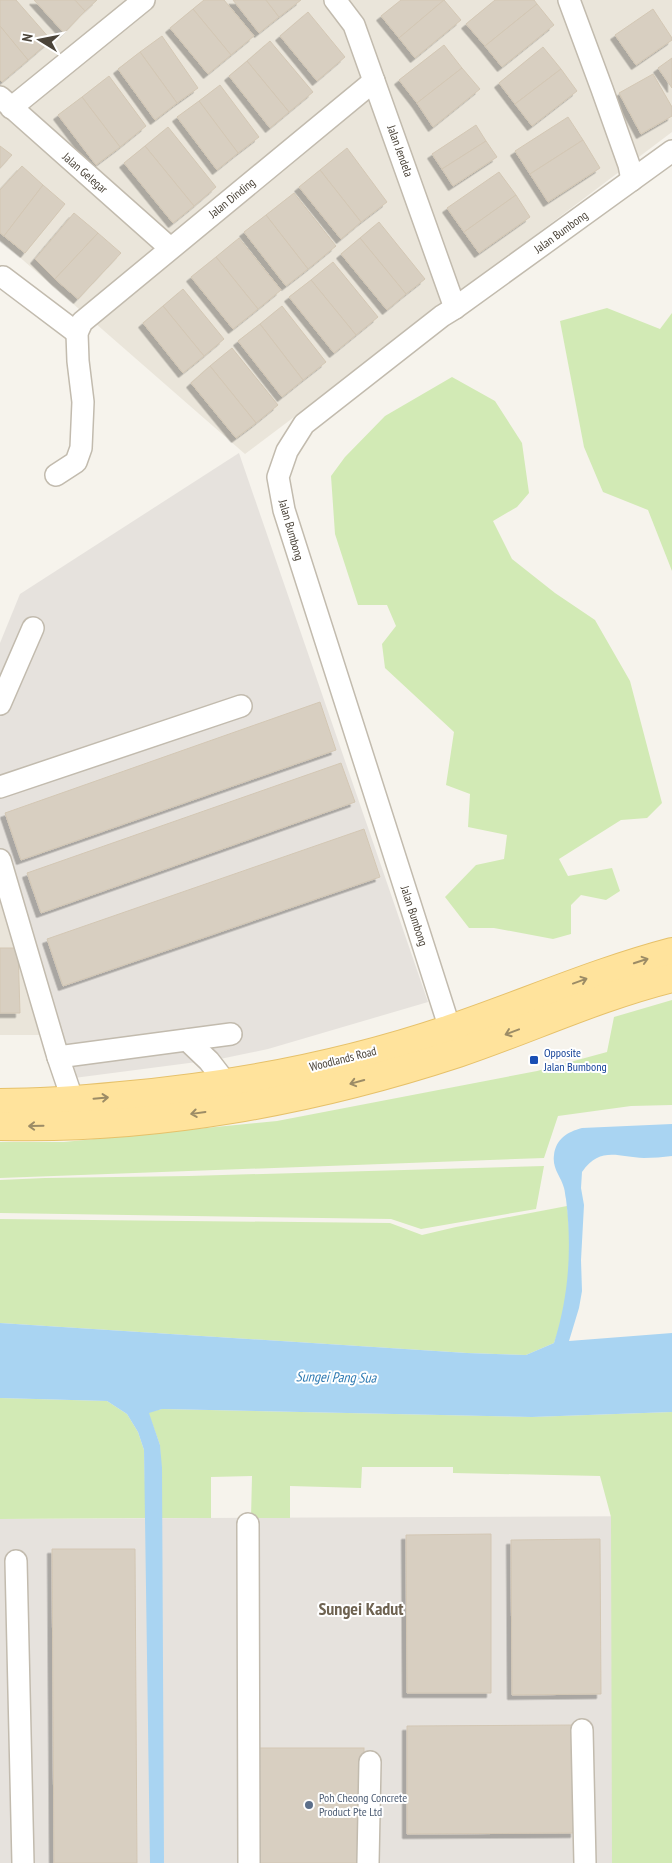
<svg xmlns="http://www.w3.org/2000/svg" width="672" height="1863" font-family="'PT Sans Narrow',sans-serif">
	<style>
		.residential { fill: #eae5da }
		.industrial { fill: #e6e2dd }
		.green { fill: #d2eab5 }
		.water { fill: #a9d4f2 }
		.building { fill: #d8cfc1; stroke: #d3c7b4; filter: url(#shadow) }
		.lines { fill: none; stroke-linecap: round; stroke-linejoin: round }
		.minor-casing { stroke: #c2bbae; stroke-width: 24 }
		.major-casing { stroke: #e6c16a; stroke-width: 30 }
		.minor { stroke: #fff; stroke-width: 21 }
		.major { stroke: #ffe39c; stroke-width: 28 }
		.oneway { stroke: #9c8c66 }
		.transit-dot { fill: #1a4fb4; stroke: #fff; stroke-width: 2 }
		.service-dot { fill: #5c6f8a; stroke: #fff; stroke-width: 2 }
		.labels { text-anchor: middle; stroke-width: 4; stroke-linejoin: round; paint-order: stroke }
		.street-label { font-size: 12px; fill: #4b4439; stroke: #fff }
		.transit-label { font-size: 12px; fill: #164399; stroke: #fff; text-anchor: start }
		.service-label { font-size: 12px; fill: #4e5e75; stroke: #fff; text-anchor: start }
		.water-label { font-size: 14px; font-style: italic; fill: #2e7ab2; stroke: #fff }
		.district-label { font-size: 18px; font-weight: bold; fill: #6e6250; stroke: #fff }
	</style>
	<defs>
		<filter id="shadow"><feDropShadow dx="-4.5" dy="4.5" stdDeviation="0" flood-color="#0004"/></filter>
	</defs>
	<rect width="100%" height="100%" fill="#f6f3ec"/>
	<g class="residential">
		<path d="M0,0H672V132L245,454L0,240Z"/>
		<path d="M0,889L47,1035H0Z"/>
	</g>
	<g class="industrial">
		<path d="M239,453L428,1002L268,1049L220,1059L74,1078L0,889V643L20,594Z"/>
		<path d="M672,1516V1863H0V1519Z"/>
	</g>
	<g class="green">
		<path d="M607,308L660,329L672,313V571L648,510L603,492L584,447L560,321Z"/>
		<path d="M452,377L495,401L522,443L529,493L517,507L493,521L512,559L555,593L595,620L630,681L662,803L647,818L621,820L559,859L568,876L612,868L620,891L606,900L581,895L571,905V934L553,939L494,928H469L445,897L476,865L504,859L507,835L468,827L470,794L446,785L454,732L385,668L382,644L396,626L387,605H358L335,534L331,476L345,457L385,416Z"/>
		<path d="M672,1000V1105L631,1106L558,1116L544,1158L0,1178V1142H64L277,1121L537,1071L607,1052L614,1017Z"/>
		<path d="M544,1166L536,1209L421,1229L391,1219L0,1213V1180L45,1178L189,1176Z"/>
		<path d="M567,1206C571,1239 570,1276 564,1310C562,1321 558,1332 554,1343L526,1355L467,1353L0,1323V1219L390,1223L422,1235L456,1227Z"/>
		<path d="M0,1398L107,1401L127,1414L138,1432L144,1450L146,1518L0,1519Z"/>
		<path d="M162,1409L532,1417L672,1412V1863H612L611,1517L600,1476L453,1473V1467H362L361,1488L290,1486V1518H251L252,1476L211,1477V1518H162L160,1445L148,1412Z"/>
	</g>
	<path class="water" d="M672,1124V1156C663,1157 653,1158 644,1158C618,1157 600,1146 582,1172L581,1188L584,1205L581,1260L582,1291L579,1308L569,1341L672,1333V1412L532,1417L162,1409L149,1413L160,1445L162,1468L164,1863H150L144,1450L138,1432L127,1414L107,1401L0,1398V1323L467,1353L526,1355L554,1343C569,1296 572,1248 566,1199C565,1195 565,1191 564,1188C561,1176 552,1169 554,1155C556,1139 567,1132 582,1128Z"/>
	<g class="building">
		<path d="M0,0H16L51,40L28,60L0,26Z"/>
		<path d="M34,0H75L85,11L64,33Z"/>
		<path d="M75,0H97L85,11Z"/>
		<path d="M204,0H224L254,36L231,55L193,9Z"/>
		<path d="M233,0H266L279,17L259,33Z"/>
		<path d="M266,0H301L279,17Z"/>
		<path d="M401,0H444L399,38L381,16Z"/>
		<path d="M444,0L461,20L415,58L399,38Z"/>
		<path d="M495,0H534L537,4L485,46L466,24Z"/>
		<path d="M537,4L554,25L502,67L485,46Z"/>
		<path d="M193,9L231,55L208,74L170,28Z"/>
		<path d="M653,9L672,38V40L636,65L615,35Z"/>
		<path d="M308,12L345,57L317,81L280,36Z"/>
		<path d="M0,26L28,60L2,82L0,80Z"/>
		<path d="M162,36L198,88L177,103L140,52Z"/>
		<path d="M270,41L313,92L289,112L247,61Z"/>
		<path d="M444,45L462,68L417,103L399,80Z"/>
		<path d="M543,47L561,69L515,104L499,83Z"/>
		<path d="M140,52L177,103L155,120L118,69Z"/>
		<path d="M672,58V88L658,68Z"/>
		<path d="M247,61L289,112L270,128L229,76Z"/>
		<path d="M462,68L480,89L433,127L417,103Z"/>
		<path d="M561,69L577,91L532,126L515,104Z"/>
		<path d="M653,74L672,107V116L641,134L619,93Z"/>
		<path d="M109,76L146,126L120,147L82,97Z"/>
		<path d="M220,85L259,137L238,153L199,101Z"/>
		<path d="M82,97L120,147L96,165L58,115Z"/>
		<path d="M199,101L238,153L217,170L177,117Z"/>
		<path d="M568,117L583,140L530,174L515,151Z"/>
		<path d="M476,125L486,141L442,169L432,154Z"/>
		<path d="M168,127L216,187L194,206L145,146Z"/>
		<path d="M583,140L600,168L548,202L530,174Z"/>
		<path d="M486,141L497,157L453,186L442,169Z"/>
		<path d="M0,146L12,155L0,168Z"/>
		<path d="M145,146L194,206L173,223L124,163Z"/>
		<path d="M347,148L387,202L361,222L320,170Z"/>
		<path d="M22,166L43,185L4,236L0,233V190Z"/>
		<path d="M320,170L361,222L341,239L299,187Z"/>
		<path d="M499,172L516,195L464,232L447,208Z"/>
		<path d="M43,185L65,204L25,253L4,236Z"/>
		<path d="M294,193L336,246L308,269L266,215Z"/>
		<path d="M516,195L530,217L479,253L464,232Z"/>
		<path d="M74,213L98,233L55,279L35,259Z"/>
		<path d="M266,215L308,269L286,286L244,232Z"/>
		<path d="M379,222L425,279L406,294L360,238Z"/>
		<path d="M98,233L121,253L78,299L55,279Z"/>
		<path d="M239,238L281,290L258,309L216,257Z"/>
		<path d="M360,238L406,294L387,310L341,254Z"/>
		<path d="M216,257L258,309L233,329L191,277Z"/>
		<path d="M333,262L378,317L356,335L311,280Z"/>
		<path d="M311,280L356,335L334,353L289,297Z"/>
		<path d="M183,289L224,339L204,356L163,306Z"/>
		<path d="M163,306L204,356L183,373L143,323Z"/>
		<path d="M282,306L326,362L303,380L260,324Z"/>
		<path d="M260,324L303,380L282,397L238,341Z"/>
		<path d="M232,348L278,405L256,423L210,366Z"/>
		<path d="M210,366L256,423L236,438L191,383Z"/>
		<path d="M320,702L336,750L21,860L5,813Z"/>
		<path d="M341,763L355,802L41,913L27,873Z"/>
		<path d="M364,829L380,877L63,986L47,939Z"/>
		<path d="M0,948H18L20,1013H0Z"/>
		<path d="M491,1534V1693H407L406,1535Z"/>
		<path d="M600,1539L601,1694L512,1695L511,1540Z"/>
		<path d="M52,1549H135L137,1863H54Z"/>
		<path d="M575,1725V1833L407,1834V1726Z"/>
		<rect x="254" y="1748" width="110" height="115"/>
	</g>
	<g class="lines">
		<g class="minor-casing">
			<g id="minor">
				<path d="M335,0L354,25L455,308"/>
				<path d="M569,0L602,89L629,165L632,180"/>
				<path d="M0,97L170,248"/>
				<path d="M11,108L144,0"/>
				<path d="M3,277L77,333"/>
				<path d="M56,475L76,462L81,448L83,402L78,361L77,333L82,322L374,81"/>
				<path d="M0,704L33,628"/>
				<path d="M0,787L241,706"/>
				<path d="M0,860L58,1057L73,1101"/>
				<path d="M450,1029L284,510L278,477L287,451L304,424L442,316L455,308L672,151"/>
				<path d="M187,1040L209,1061L226,1083"/>
				<path d="M58,1057L231,1034"/>
				<path d="M248,1524L249,1863"/>
				<path d="M16,1561L23,1863"/>
				<path d="M582,1730L585,1863"/>
				<path d="M368,1863L370,1762"/>
			</g>
		</g>
		<g class="major-casing">
			<g id="major">
				<path d="M0,1103C40,1103 81,1100 121,1096C233,1086 344,1065 450,1029C524,1004 596,972 672,952"/>
				<path d="M0,1126C154,1130 312,1101 458,1053C529,1029 599,996 672,978"/>
			</g>
		</g>
		<use href="#minor" class="minor"/>
		<use href="#major" class="major"/>
	</g>
	<defs><path id="oneway-shaft" d="M-6 0H5M1.5-3L5.5 0L1.5 3" fill="none" stroke-width="1.6" stroke-linecap="round" stroke-linejoin="round" transform="scale(1.25)"/></defs>
	<g class="oneway">
		<use href="#oneway-shaft" transform="translate(641 961) rotate(-18)"/>
		<use href="#oneway-shaft" transform="translate(580 981) rotate(-20)"/>
		<use href="#oneway-shaft" transform="translate(512 1032) rotate(159)"/>
		<use href="#oneway-shaft" transform="translate(357 1082) rotate(165)"/>
		<use href="#oneway-shaft" transform="translate(101 1098) rotate(-5)"/>
		<use href="#oneway-shaft" transform="translate(198 1113) rotate(172)"/>
		<use href="#oneway-shaft" transform="translate(36 1126) rotate(179)"/>
	</g>
	<rect class="transit-dot" x="529" y="1055" width="10" height="10" rx="2.5"/>
	<circle class="service-dot" cx="309" cy="1805" r="5"/>
	<g class="labels">
		<g class="street-label">
			<text transform="translate(400 151) rotate(70)" y="4">Jalan Jendela</text>
			<text transform="translate(85 173) rotate(41)" y="4">Jalan Gelegar</text>
			<text transform="translate(232 198) rotate(-39)" y="4">Jalan Dinding</text>
			<text transform="translate(561 232) rotate(-36)" y="4">Jalan Bumbong</text>
			<text transform="translate(291 530) rotate(74)" y="4">Jalan Bumbong</text>
			<text transform="translate(414 916) rotate(72)" y="4">Jalan Bumbong</text>
			<text transform="translate(343 1059) rotate(-14)" y="4">Woodlands Road</text>
		</g>
		<g class="transit-label">
			<text x="544" y="1057">Opposite<tspan x="544" dy="14">Jalan Bumbong</tspan></text>
		</g>
		<g class="service-label">
			<text x="319" y="1802">Poh Cheong Concrete<tspan x="319" dy="14">Product Pte Ltd</tspan></text>
		</g>
		<g class="water-label">
			<text transform="translate(336 1377) rotate(1)" y="5">Sungei Pang Sua</text>
		</g>
		<g class="district-label">
			<text x="361" y="1615">Sungei Kadut</text>
		</g>
	</g>
	<g transform="translate(40 40) rotate(280)" stroke="#ffffff" stroke-width="4" paint-order="stroke">
	<path d="M0-4L9 19L0 12L-9 19Z" fill="#4b4439"/>
	<text y="-8" font-size="14" font-weight="bold" text-anchor="middle" fill="#4b4439">N</text>
	</g>
</svg>
